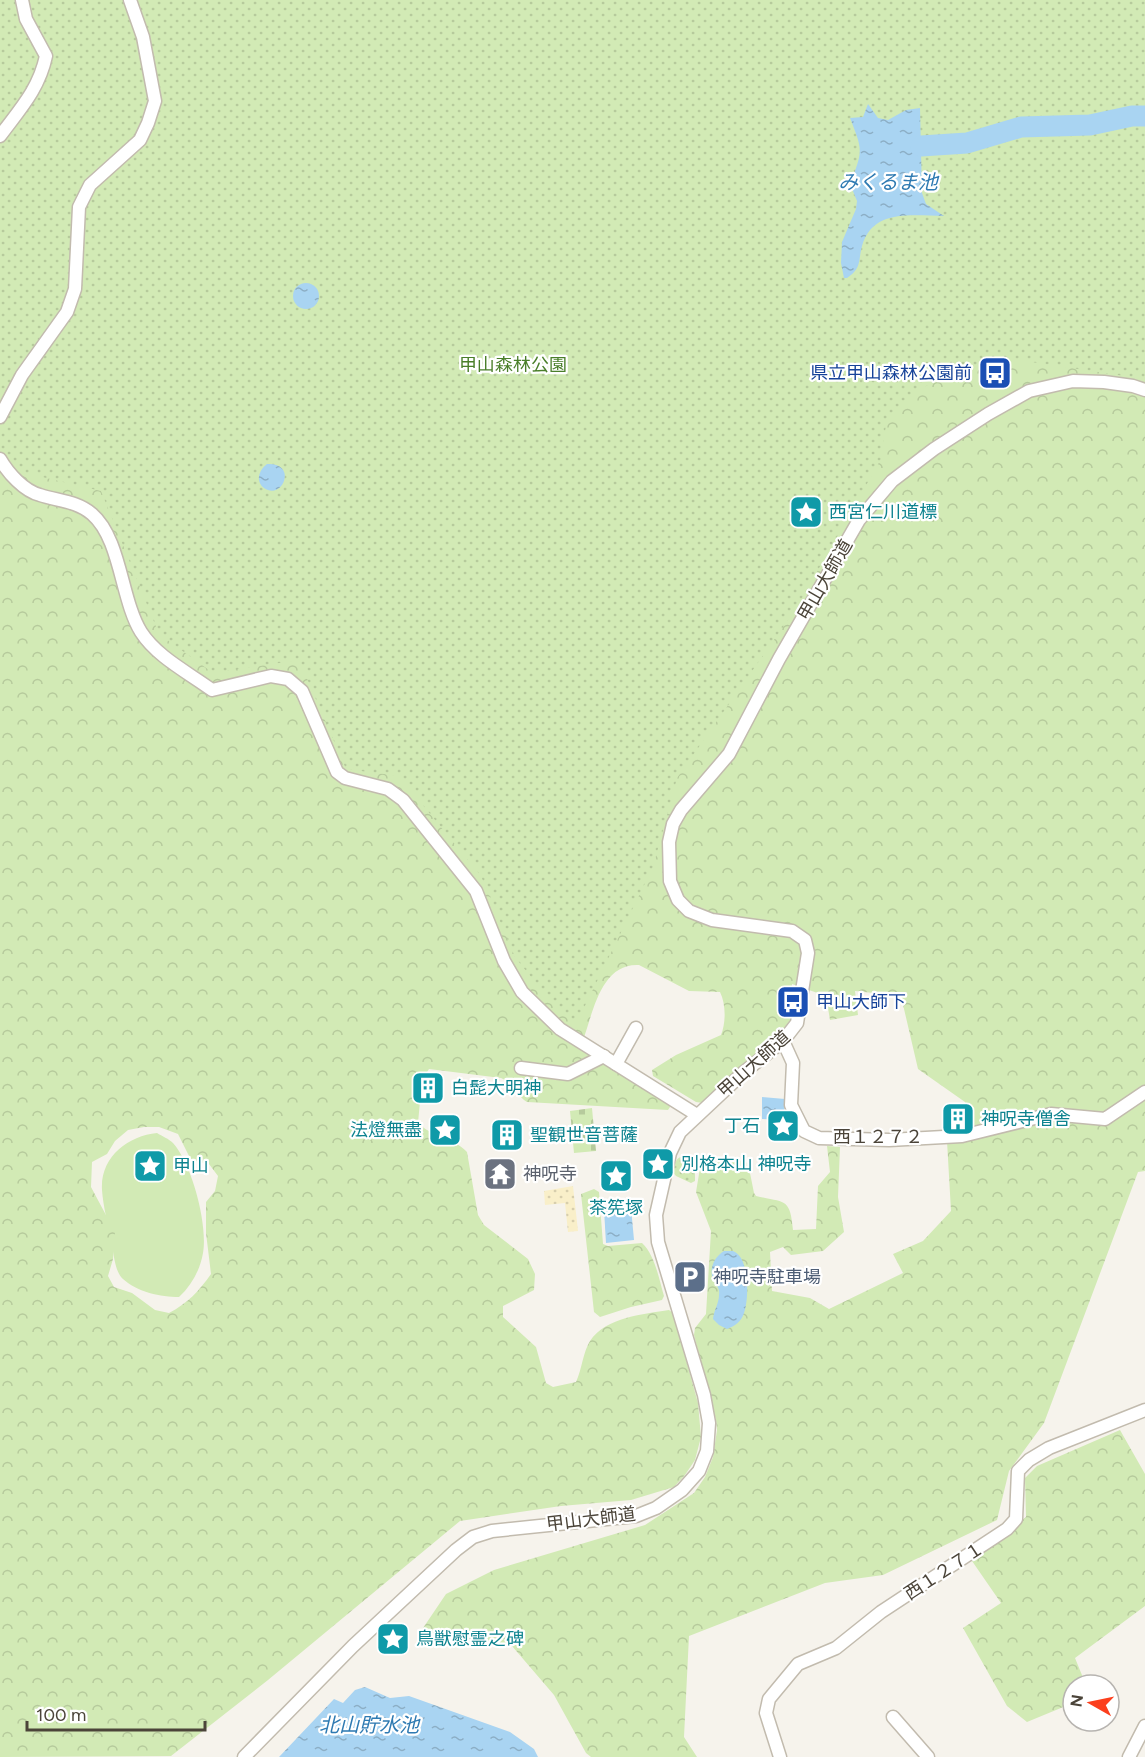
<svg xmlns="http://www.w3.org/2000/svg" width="1145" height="1757" font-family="Figtree,'Noto Sans JP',sans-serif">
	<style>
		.grass { fill: #d2eab5 }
		.forest { fill: url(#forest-crowns); fill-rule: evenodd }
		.sand { fill: url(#sand-dots) }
		.cemetery { fill: url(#cemetery-stones) }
		.park { fill: url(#park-dots) }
		.water { fill: url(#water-ripples) }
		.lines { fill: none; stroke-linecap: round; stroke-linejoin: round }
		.river { stroke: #a9d4f2; stroke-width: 21 }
		.minor-casing { stroke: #c2bbae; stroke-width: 15 }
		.minor { stroke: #fff; stroke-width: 12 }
		.labels { text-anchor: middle; stroke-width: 4.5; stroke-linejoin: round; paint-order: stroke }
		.park-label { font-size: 18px; fill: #4a7f2a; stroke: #fff }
		.transit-label { font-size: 18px; fill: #164399; stroke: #fff; text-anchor: end }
		.culture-label { font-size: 18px; fill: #0d838f; stroke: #fff; text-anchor: start }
		.street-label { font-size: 18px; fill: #4b4439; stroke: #fff }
		.worship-label { font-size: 18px; fill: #5b616d; stroke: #fff; text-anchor: start }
		.service-label { font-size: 18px; fill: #4e5e75; stroke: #fff; text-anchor: start }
		.water-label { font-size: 20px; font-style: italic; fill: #2e7ab2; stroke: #fff }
	</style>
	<defs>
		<pattern id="forest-crowns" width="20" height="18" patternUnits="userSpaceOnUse" patternTransform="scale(1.5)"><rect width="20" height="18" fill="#d2eab5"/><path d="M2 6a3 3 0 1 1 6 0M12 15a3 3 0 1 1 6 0" fill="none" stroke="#b6ca9c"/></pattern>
		<pattern id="sand-dots" width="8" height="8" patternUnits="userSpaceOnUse" patternTransform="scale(1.5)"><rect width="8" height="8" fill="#f9efc9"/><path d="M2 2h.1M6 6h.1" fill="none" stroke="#d7cead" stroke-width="1.8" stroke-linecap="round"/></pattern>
		<pattern id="cemetery-stones" width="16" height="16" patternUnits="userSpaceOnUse" patternTransform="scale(1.5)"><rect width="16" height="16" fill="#d2eab5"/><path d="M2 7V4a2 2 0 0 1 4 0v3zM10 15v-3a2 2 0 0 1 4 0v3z" fill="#b6ca9c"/></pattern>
		<pattern id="park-dots" width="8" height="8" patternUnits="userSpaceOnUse" patternTransform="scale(1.5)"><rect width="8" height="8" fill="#d2eab5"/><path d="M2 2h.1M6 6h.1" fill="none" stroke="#b6ca9c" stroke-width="1.8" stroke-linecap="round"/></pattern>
		<pattern id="water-ripples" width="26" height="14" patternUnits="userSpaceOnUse" patternTransform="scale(1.5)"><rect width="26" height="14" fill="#a9d4f2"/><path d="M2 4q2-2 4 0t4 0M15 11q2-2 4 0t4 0" fill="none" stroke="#8caec5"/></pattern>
	</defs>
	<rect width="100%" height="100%" fill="#f6f3ec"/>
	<path class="grass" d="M157,1133C162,1136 169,1139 173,1143C192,1164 208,1225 203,1253C200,1270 192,1285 179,1297C161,1297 137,1292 123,1279C114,1271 114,1252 111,1240C108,1224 103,1206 102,1190C100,1157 128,1136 157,1133Z"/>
	<g class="forest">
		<path d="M0,0H1145V1171L1138,1172L1044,1423L1009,1471L997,1520L883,1575L825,1583L689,1636L684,1737L697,1757H591L586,1753L554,1695L512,1646L421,1631L446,1594L494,1570L645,1525L694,1493L705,1477L713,1457L717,1430L716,1420L694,1335L695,1328L706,1314L711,1231L696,1192L700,1168C710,1160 736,1157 748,1163L754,1193L756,1196C786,1203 790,1198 793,1230L816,1229L818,1186L830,1172L827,1146L840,1147L838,1197L844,1232L823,1251L791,1255L783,1247L770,1252L772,1291L810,1298L829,1309L903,1273L893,1254L923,1241L951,1211L947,1141L974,1140L965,1102L918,1069L901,996L855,991L858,1015L830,1020L826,996L792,984L790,1021L782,1031L703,1103L696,1102L653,1076L652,1070L676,1055L721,1035C726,1023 726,1004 720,992L689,991L639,965C600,963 593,1014 582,1043L669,1103L670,1107L668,1110L527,1102C516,1095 512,1083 501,1078L429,1069L422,1080L418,1123C432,1137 454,1138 467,1152L478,1215L484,1225L528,1259L535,1274L534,1290L503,1306V1317L536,1347L546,1383L553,1387L576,1382C582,1369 583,1352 590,1341C606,1317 644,1314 669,1310L673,1313L698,1403L701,1437L695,1460L685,1475L674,1487L631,1500L561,1506L460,1521L268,1680L171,1756L0,1757ZM144,1127H159L178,1134L191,1160L209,1164L218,1176L215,1191L206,1202V1233L211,1274C199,1291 188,1303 169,1313L155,1310L132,1293L114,1287L108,1276L113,1259L115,1232L91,1187L92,1162L107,1154L115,1141L128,1130Z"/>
		<path d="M594,1189L599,1192L603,1244L608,1246L642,1243C655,1255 659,1279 664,1296L662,1300L631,1307L600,1317L594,1312L581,1194Z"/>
		<path d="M1120,1430L1145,1474V1606L1075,1658L1086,1685H1073V1703L1027,1722L1007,1706L963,1628L1001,1603L972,1561L1026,1517L1025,1478L1037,1466Z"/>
	</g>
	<path class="sand" d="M573,1186L578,1231L568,1232L565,1203L545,1205L544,1191Z"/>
	<path class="cemetery" d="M592,1108L596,1151L574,1153L570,1111Z"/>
	<g class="park">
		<path d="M0,0H1145V379L1005,358L926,386L887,418L881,459L797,607L677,778L653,867L577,1022L559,1012L515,957L481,876L399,776L346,769L299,660L213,673L159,634L101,491L0,467Z"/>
		<path d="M695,1155V1181L691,1183L676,1176L673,1172C676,1155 678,1157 695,1155Z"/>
	</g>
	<g class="water">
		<path d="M868,104L878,118L888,120L906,110L920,108L922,193L926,204L944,216C913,216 873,208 862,246C858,261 862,268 847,278H844L841,263L842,242L856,209L857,201L850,184C863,150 863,151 850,118L863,117Z"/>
		<circle cx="306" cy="296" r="13"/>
		<path d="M267,464C298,462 283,501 264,488C255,481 259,470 267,464Z"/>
		<path d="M762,1097L785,1099L784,1120L762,1119Z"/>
		<path d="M631,1208L634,1240L606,1243L604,1210Z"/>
		<path d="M724,1251C725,1251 732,1251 733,1251C750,1257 749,1300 744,1313C741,1322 735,1326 727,1329L719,1325L713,1319C714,1310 719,1303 719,1295C720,1289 717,1286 714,1281C708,1270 714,1257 724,1251Z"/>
		<path d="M365,1687L390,1698L409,1696L510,1732L534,1749L538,1757H279L334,1699L343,1703L355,1690Z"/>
	</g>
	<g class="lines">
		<path class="river" d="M921,146L967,143L1021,127L1090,125L1132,116H1145"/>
		<g class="minor-casing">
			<g id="minor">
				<path d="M0,136C20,109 39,89 46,56L26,19L22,0"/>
				<path d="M0,417L22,375L67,312L75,289L79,207L90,185L140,140L148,123L155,101L143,37L130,0"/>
				<path d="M0,459C8,473 24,491 40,495C58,501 77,501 92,514C121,539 121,600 141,632C157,657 189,673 212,690L271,676L288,679L302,691L337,772L345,778L388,789L403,800L476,891L504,961L522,992L560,1029L697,1115"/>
				<path d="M783,1041L793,1063L791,1105L804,1131L819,1138L889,1140L962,1136L1051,1114L1105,1119L1145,1092"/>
				<path d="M616,1064L636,1028"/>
				<path d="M521,1068L568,1074L604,1056"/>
				<path d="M893,1717L928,1757"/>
				<path d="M244,1757L353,1646L456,1550L473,1537L492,1531L636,1516L656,1508L682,1490L699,1471L707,1451L709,1423L704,1395L658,1242L656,1215L670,1153L680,1132L744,1072L783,1041L797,1023L808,953L805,940L792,931L712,920L689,911L678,900L670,881L669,842L673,824L681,810L729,754L779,659L859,520L892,481L934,449L988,414L1029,391L1073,381L1104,382L1133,386L1145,390"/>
				<path d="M780,1757L766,1713L769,1699L798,1664L836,1648L881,1612L1007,1529L1016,1519L1018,1471L1029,1460L1049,1448L1145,1410"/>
				<path d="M1129,1757L1145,1726"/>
			</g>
		</g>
		<use href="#minor" class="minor"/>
	</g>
	<defs>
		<g id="bus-square" transform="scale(1.725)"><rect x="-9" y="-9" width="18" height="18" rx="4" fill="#1a4fb4" stroke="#fff"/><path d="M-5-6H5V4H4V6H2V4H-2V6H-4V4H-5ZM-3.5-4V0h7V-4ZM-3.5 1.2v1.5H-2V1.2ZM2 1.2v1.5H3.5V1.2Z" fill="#fff"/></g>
		<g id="sight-square" transform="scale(1.725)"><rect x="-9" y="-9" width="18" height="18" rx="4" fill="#0f9aa8" stroke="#fff"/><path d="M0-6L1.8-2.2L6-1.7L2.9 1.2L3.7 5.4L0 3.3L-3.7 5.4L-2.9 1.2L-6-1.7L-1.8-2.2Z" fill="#fff"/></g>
		<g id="building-square" transform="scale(1.725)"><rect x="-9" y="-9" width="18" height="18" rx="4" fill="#0f9aa8" stroke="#fff"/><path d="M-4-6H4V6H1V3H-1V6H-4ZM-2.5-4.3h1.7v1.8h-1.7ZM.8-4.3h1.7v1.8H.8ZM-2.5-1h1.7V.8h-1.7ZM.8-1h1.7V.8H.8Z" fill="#fff"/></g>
		<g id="temple-square" transform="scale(1.725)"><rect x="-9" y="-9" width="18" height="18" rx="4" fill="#6b7280" stroke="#fff"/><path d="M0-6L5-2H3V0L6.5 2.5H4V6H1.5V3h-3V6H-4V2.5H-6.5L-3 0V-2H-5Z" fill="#fff"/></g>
		<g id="parking-square" transform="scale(1.725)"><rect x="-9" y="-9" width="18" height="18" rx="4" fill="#5c6f8a" stroke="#fff"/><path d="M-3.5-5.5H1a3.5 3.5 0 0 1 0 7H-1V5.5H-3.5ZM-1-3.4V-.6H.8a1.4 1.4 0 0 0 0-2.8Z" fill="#fff"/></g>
	</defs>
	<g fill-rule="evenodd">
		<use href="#bus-square" x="995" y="373"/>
		<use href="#sight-square" x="806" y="512"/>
		<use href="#bus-square" x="793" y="1002"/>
		<use href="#building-square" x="428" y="1088"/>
		<use href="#building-square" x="958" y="1119"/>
		<use href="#sight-square" x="783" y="1126"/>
		<use href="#sight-square" x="445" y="1130"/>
		<use href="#building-square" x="507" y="1135"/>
		<use href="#sight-square" x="658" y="1164"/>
		<use href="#sight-square" x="150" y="1166"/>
		<use href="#temple-square" x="500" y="1174"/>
		<use href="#sight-square" x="616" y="1176"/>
		<use href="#parking-square" x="690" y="1277"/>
		<use href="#sight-square" x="393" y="1639"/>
	</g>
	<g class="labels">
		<g class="park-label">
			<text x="513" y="371">甲山森林公園</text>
		</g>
		<g class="transit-label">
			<text x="972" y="379">県立甲山森林公園前</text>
			<text x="816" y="1008" text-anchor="start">甲山大師下</text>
		</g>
		<g class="culture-label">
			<text x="829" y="518">西宮仁川道標</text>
			<text x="451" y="1094">白髭大明神</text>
			<text x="981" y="1125">神呪寺僧舎</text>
			<text x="760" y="1132" text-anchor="end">丁石</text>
			<text x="422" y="1136" text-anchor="end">法燈無盡</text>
			<text x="530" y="1141">聖観世音菩薩</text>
			<text x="681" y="1170">別格本山 神呪寺</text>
			<text x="173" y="1172">甲山</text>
			<text x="616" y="1214" text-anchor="middle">茶筅塚</text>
			<text x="416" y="1645">鳥獣慰霊之碑</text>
		</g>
		<g class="street-label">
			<text transform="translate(825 580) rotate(-60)" y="6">甲山大師道</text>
			<text transform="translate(754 1064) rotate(-42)" y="6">甲山大師道</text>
			<text x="878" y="1143">西１２７２</text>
			<text transform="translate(591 1519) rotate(-7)" y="6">甲山大師道</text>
			<text transform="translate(944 1571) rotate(-33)" y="6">西１２７１</text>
		</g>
		<g class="worship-label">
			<text x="523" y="1180">神呪寺</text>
		</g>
		<g class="service-label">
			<text x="713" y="1283">神呪寺駐車場</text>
		</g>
		<g class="water-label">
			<text x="888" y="189">みくるま池</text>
			<text x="369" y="1732">北山貯水池</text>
		</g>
	</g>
	<g transform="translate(1091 1703) rotate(279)"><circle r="28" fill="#ffffff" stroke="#b7b4b0" stroke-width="1.5"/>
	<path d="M0-4.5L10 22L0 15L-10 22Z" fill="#fc3f1d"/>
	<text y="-9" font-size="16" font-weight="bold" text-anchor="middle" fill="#4b4439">N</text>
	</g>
	<path d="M27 1721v9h178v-9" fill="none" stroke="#4b4439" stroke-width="3"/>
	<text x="36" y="1721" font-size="18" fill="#4b4439" stroke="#ffffff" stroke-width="4.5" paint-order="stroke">100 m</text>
</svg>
